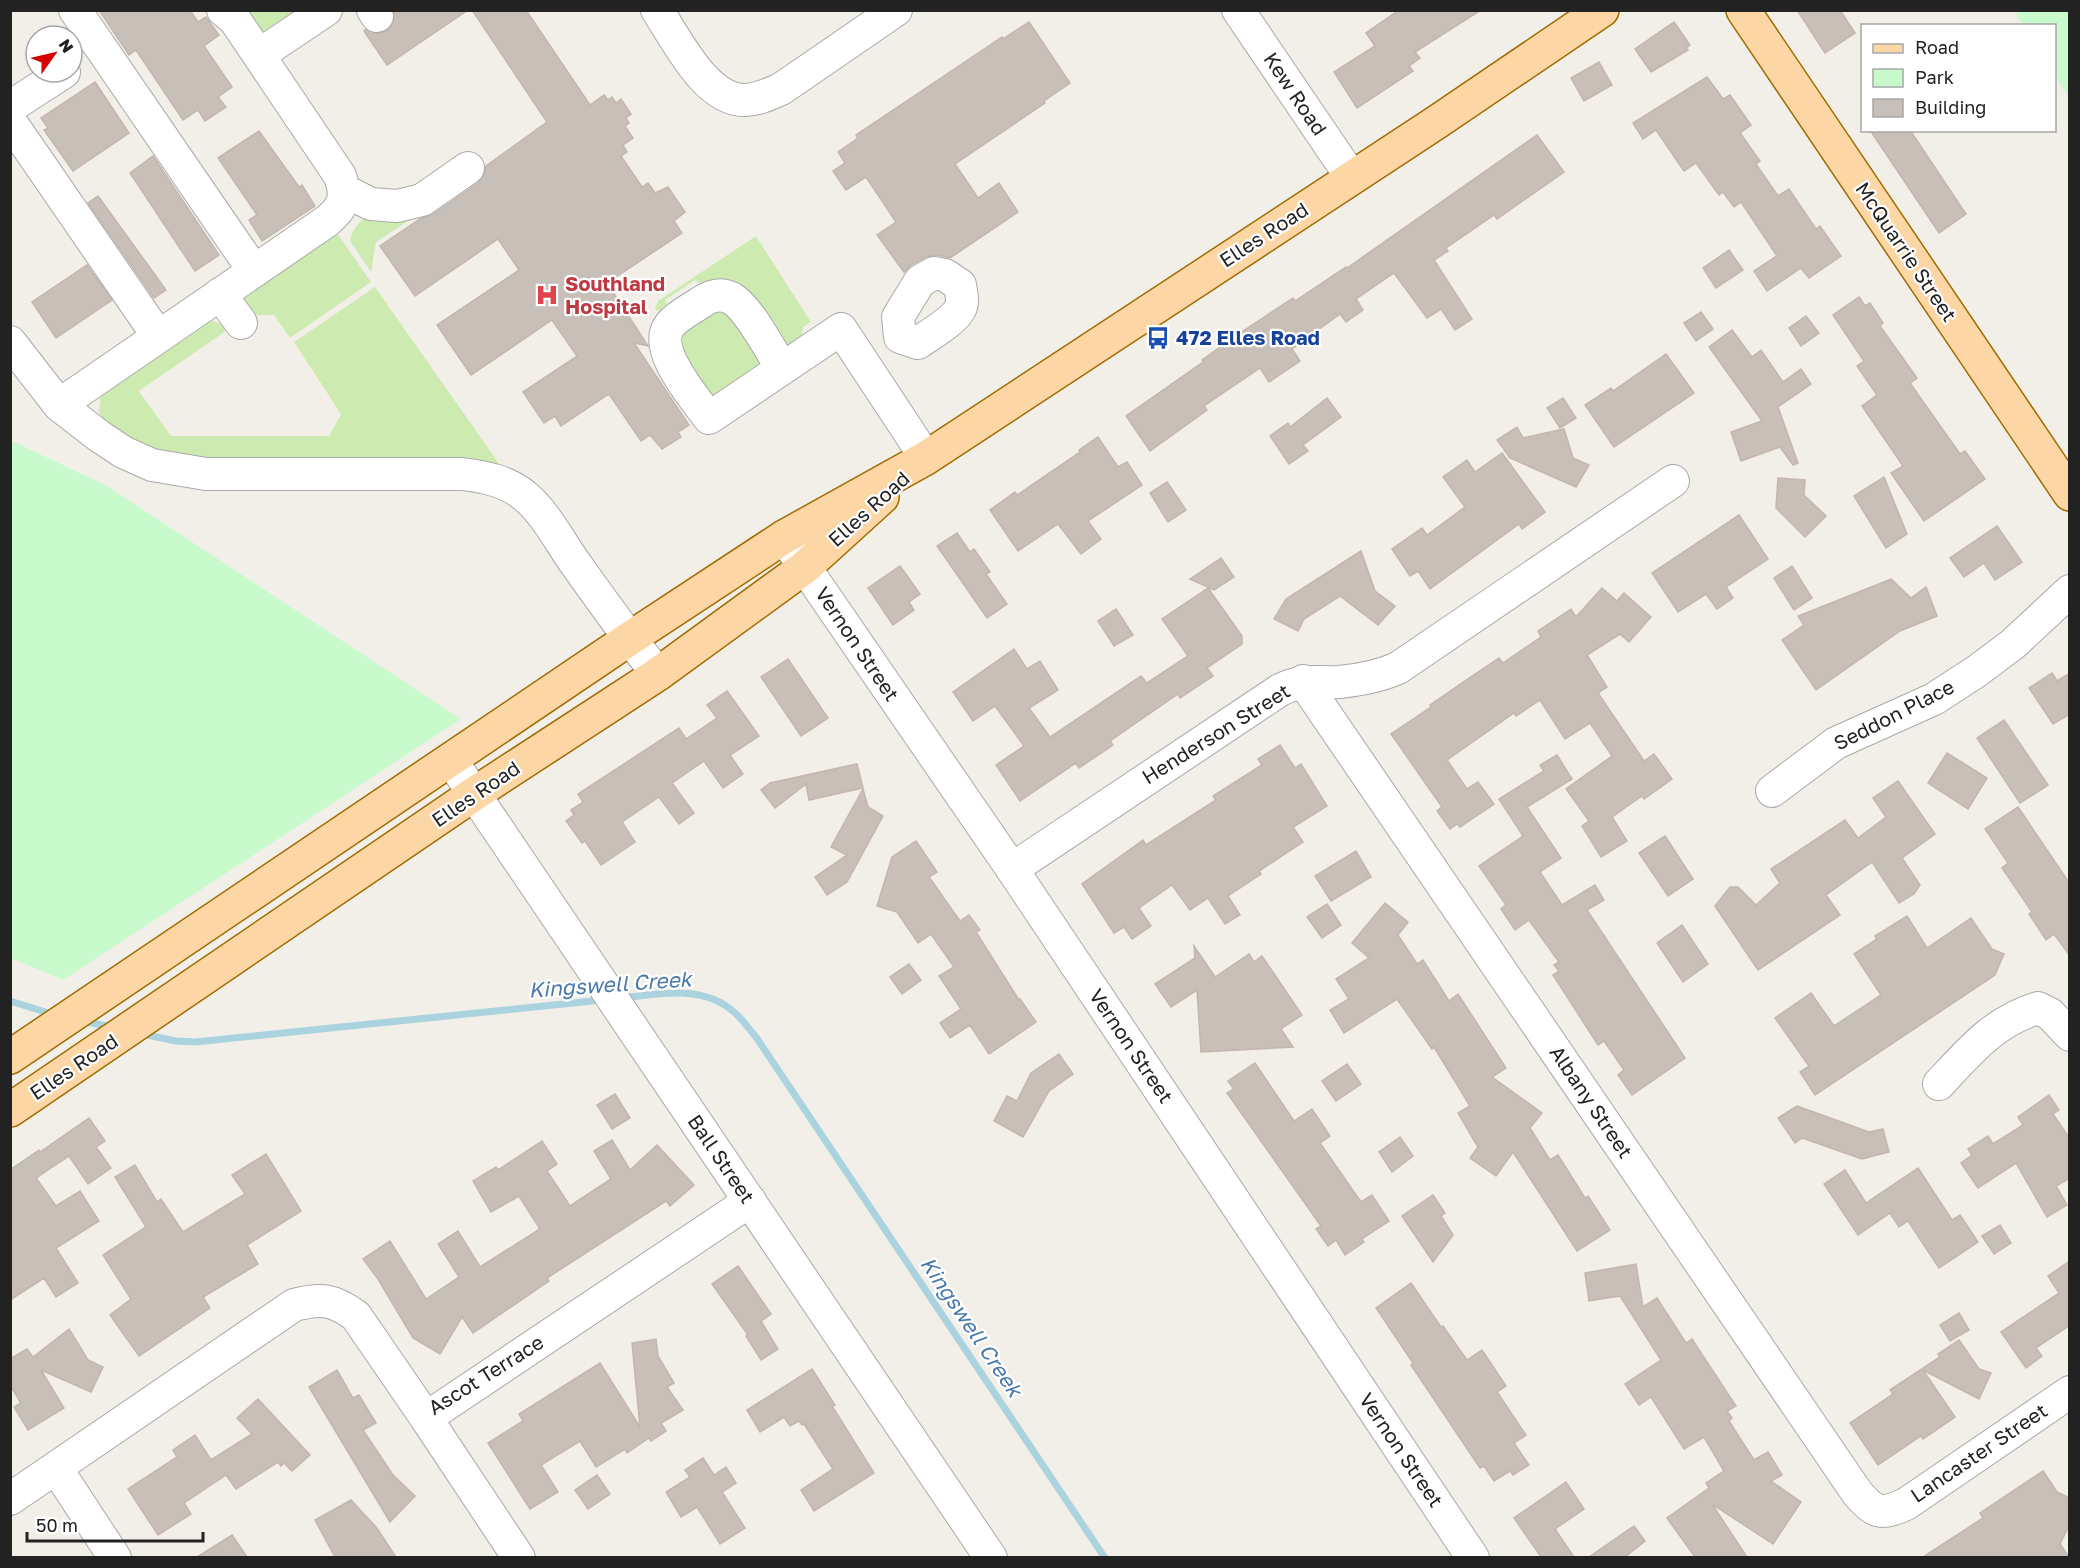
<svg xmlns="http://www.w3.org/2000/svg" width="2080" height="1568" font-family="'Golos Text',sans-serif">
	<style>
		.grass { fill: #cdebb0 }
		.park { fill: #c8facc }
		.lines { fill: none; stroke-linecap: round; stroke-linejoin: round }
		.stream { stroke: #aad3df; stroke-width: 7 }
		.building { fill: #c7bfb8; stroke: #c4b6ab; stroke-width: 1.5 }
		.minor-casing { stroke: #a9a9a9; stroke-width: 34 }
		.major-casing { stroke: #a06b00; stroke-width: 36 }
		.minor { stroke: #fff; stroke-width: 32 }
		.major { stroke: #fcd6a4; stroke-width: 33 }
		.labels { text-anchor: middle; stroke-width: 4.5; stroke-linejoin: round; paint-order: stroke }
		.street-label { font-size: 20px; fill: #222; stroke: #fff }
		.health-label { font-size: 20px; font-weight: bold; fill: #be3a42; stroke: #fff; text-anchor: start }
		.transit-label { font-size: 20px; font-weight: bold; fill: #164399; stroke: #fff; text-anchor: start }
		.water-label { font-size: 21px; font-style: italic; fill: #4a7aab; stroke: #fff }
	</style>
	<rect width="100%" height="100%" fill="#f2efe9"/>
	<g class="grass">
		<path d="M243,11H304L262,34Z"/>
		<path d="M444,197L376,242L371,272L350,241C352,228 362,219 373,212Z"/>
		<path d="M333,234L339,236L371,282L290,338L274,315H251L244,304L245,296L309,250H315L316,245Z"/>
		<path d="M756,236L811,322L803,327L801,339L788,349L695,280L665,300L667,304L659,311L655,309L658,301Z"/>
		<path d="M375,287L500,465L173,458L137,446L102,418L99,411L101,395L209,319L225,326L227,327L223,333L139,391L171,436H329L341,414L294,342Z"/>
		<path d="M723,306L765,361L716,399L708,397L680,346L686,327Z"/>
	</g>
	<g class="park">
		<path d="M2022,11H2069V98L2055,75L2054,26L2023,25L2016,14Z"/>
		<path d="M10,440L107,486L461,719L63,980L11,958Z"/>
	</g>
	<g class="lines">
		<g class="stream">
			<path d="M622,998C660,994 703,984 734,1012C742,1019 749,1029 756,1037L1105,1558"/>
			<path d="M10,1001L55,1015"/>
			<path d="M83,1021L111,1027"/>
			<path d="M142,1034L176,1041L195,1042L602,1000"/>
		</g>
	</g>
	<g class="building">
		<path d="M99,10H190L198,22L206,17L219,35L204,46L232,87L218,97L226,107L205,121L198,110L183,120L136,50L129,55Z"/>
		<path d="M394,10H468L387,65L364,31L366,29L378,34L387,31L393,23Z"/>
		<path d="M472,10H526L590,105L604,95L608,100L612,97L616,103L621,99L631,114L626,118L629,123L625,126L633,138L623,145L627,152L621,156L642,187L648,183L655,193L668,187L685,212L674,221L682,233L607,283L648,346L634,343L689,425L678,432L681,437L662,449L650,435L641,441L609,394L561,426L555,416L544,423L523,392L577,356L552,320L471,375L437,325L519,270L498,239L415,296L380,246L420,219L432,215L478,183L484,175L486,166L547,122Z"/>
		<path d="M1399,10H1481L1415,52L1420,58L1409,66L1413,71L1357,108L1334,72L1375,46L1366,33Z"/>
		<path d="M1797,10H1840L1855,33L1825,53Z"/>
		<path d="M1029,22L1070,83L1044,101L1045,103L955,164L978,198L999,183L1018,212L950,258L937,255L926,257L911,265L904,272L877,235L896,222L866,177L846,190L833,171L845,163L838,152L858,138L856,135L1002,37L1003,39Z"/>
		<path d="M1674,22L1690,45L1686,48L1688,50L1651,72L1635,49Z"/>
		<path d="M1599,62L1612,85L1584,101L1571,78Z"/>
		<path d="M1707,77L1723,99L1730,95L1751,125L1740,133L1760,161L1756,164L1778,196L1789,189L1816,229L1820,226L1841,256L1809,278L1801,268L1767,291L1754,271L1777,256L1741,202L1734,207L1723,192L1719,195L1696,163L1684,171L1656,130L1643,139L1633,123Z"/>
		<path d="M95,82L129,133L73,171L44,130L48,128L41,118Z"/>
		<path d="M1870,130H1910L1966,214L1939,233Z"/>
		<path d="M259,131L299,187L302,185L315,206L262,241L249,220L257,215L218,158Z"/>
		<path d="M1537,135L1564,172L1497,219L1494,215L1446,248L1448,251L1434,260L1472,319L1455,330L1441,309L1427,318L1394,273L1356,299L1363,310L1346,322L1340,314L1292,349L1300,361L1269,382L1260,368L1204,406L1207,410L1150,451L1126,416L1203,362L1202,360L1237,335L1293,298L1295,301L1346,267L1347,268Z"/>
		<path d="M153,156L219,255L195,271L130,173Z"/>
		<path d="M98,196L166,290L154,298L88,203Z"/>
		<path d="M1729,250L1743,270L1716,288L1703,268Z"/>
		<path d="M87,265L112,300L56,338L32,302Z"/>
		<path d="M1859,297L1865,306L1870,303L1883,323L1880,326L1917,378L1910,383L1960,454L1965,451L1985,479L1924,521L1891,473L1903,466L1862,406L1877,395L1857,366L1864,361L1833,315Z"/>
		<path d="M1701,312L1713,329L1696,341L1684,323Z"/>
		<path d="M1806,316L1819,333L1801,346L1789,328Z"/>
		<path d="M1732,330L1752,357L1761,350L1783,382L1801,369L1811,384L1778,407L1798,463L1793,465L1780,447L1741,461L1731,432L1762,421L1709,347Z"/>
		<path d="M1666,354L1694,393L1614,447L1585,405L1611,388L1613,391Z"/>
		<path d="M1327,398L1341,417L1303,445L1308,451L1289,464L1270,436L1288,423L1290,427Z"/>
		<path d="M1563,398L1576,418L1560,428L1547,408Z"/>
		<path d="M1517,427L1523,438L1564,429L1573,458L1589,465L1576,487L1510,458L1497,440Z"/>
		<path d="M1098,437L1118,467L1127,462L1142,485L1088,521L1101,539L1081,554L1058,524L1018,551L990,510L1015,492L1017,495L1080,452L1079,450Z"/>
		<path d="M1502,453L1545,512L1522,529L1519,524L1430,589L1418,571L1410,576L1392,549L1422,528L1427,535L1465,507L1443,477L1467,460L1475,472Z"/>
		<path d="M1884,477L1907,534L1886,548L1854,496Z"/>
		<path d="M1778,478L1805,480L1804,495L1826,516L1805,537L1776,508Z"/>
		<path d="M1167,482L1186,510L1168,522L1150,493Z"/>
		<path d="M1739,515L1768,559L1726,587L1733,598L1717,609L1706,594L1678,612L1652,573Z"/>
		<path d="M1997,526L2022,562L1995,580L1984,563L1964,577L1950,558Z"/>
		<path d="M957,533L970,552L974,549L990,572L986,574L1007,604L987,618L937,546Z"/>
		<path d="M1361,551L1375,591L1395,606L1378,625L1340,596L1304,619L1298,631L1274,619L1286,599Z"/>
		<path d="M1221,558L1234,577L1214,590L1190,579Z"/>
		<path d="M900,566L920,594L909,602L914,610L893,625L868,588Z"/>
		<path d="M1792,566L1812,598L1794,610L1774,578Z"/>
		<path d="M1891,579L1911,598L1926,587L1937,616L1900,631L1816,690L1782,640L1804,625L1798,616Z"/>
		<path d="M1208,588L1242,636V644L1207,668L1213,676L1180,698L1178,694L1110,741L1113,745L1079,768L1076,763L1020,801L996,765L1024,746L995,706L973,721L953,692L1014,649L1027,669L1040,661L1058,690L1029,708L1050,737L1141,676L1147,683L1188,656L1162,619Z"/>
		<path d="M1602,588L1617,601L1624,593L1651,617L1629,642L1620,634L1587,655L1607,687L1598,693L1644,761L1654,754L1672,779L1644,799L1642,796L1612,817L1627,841L1601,857L1582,826L1589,821L1566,789L1612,756L1590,723L1565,739L1540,700L1516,716L1514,713L1447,760L1467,789L1478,782L1494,804L1460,827L1457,824L1450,829L1437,811L1442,807L1391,734L1431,707L1430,705L1475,674L1499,658L1503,663L1541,637L1538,631L1571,609L1576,617Z"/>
		<path d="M1116,609L1133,635L1114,646L1098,621Z"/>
		<path d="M788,659L828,718L801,736L761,677Z"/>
		<path d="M2052,673L2057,681L2070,673V714L2053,724L2029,688Z"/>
		<path d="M727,691L759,736L730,755L743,774L723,788L704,761L672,783L694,813L679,824L659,797L622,822L635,842L601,865L585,841L582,843L566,821L574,815L571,810L583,802L578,794L679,728L686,739L717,718L707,705Z"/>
		<path d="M2004,720L2048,785L2020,803L1977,738Z"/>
		<path d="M1280,745L1295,768L1301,764L1327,806L1293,827L1303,842L1259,871L1261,874L1228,896L1240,915L1225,924L1208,898L1190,910L1172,885L1139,908L1151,926L1132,939L1124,927L1114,933L1082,884L1143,840L1146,845L1216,800L1213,796L1262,765L1258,759Z"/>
		<path d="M1947,753L1987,778L1968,809L1928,783Z"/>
		<path d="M1557,755L1572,779L1527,807L1561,858L1540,872L1562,905L1595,885L1604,900L1587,910L1685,1058L1632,1095L1618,1075L1624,1070L1604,1041L1598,1045L1553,975L1559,971L1554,965L1559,962L1529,920L1515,930L1501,909L1506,905L1479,866L1523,836L1499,799L1544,771L1540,765Z"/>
		<path d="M857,764L863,788L809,800L806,784L775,808L761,790L770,783Z"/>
		<path d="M1898,781L1935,834L1902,858L1920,885L1914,894L1899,903L1872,862L1826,895L1840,915L1758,970L1715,906L1730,887H1738L1756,905L1780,883L1771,869L1845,820L1858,838L1886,817L1873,798Z"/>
		<path d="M863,789L868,807L883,816L847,882L827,895L815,877L847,855L831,847Z"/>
		<path d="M2018,807L2070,884V956L2054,934L2046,940L2029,914L2032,912L2002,868L2008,863L1985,829Z"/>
		<path d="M1665,836L1693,879L1668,896L1639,853Z"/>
		<path d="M916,841L937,872L929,877L960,921L969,915L980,930L976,932L1019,1000L1020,999L1036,1022L989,1054L970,1025L950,1038L940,1023L961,1009L939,976L954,967L931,934L918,943L897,912L877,906L892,857Z"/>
		<path d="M1356,851L1371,877L1331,901L1315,876Z"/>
		<path d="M1385,903L1408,922L1398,935L1417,964L1423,960L1449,1001L1458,994L1506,1068L1492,1077L1542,1113L1530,1128L1550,1160L1558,1155L1585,1198L1588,1196L1610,1230L1577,1251L1513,1152L1496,1176L1470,1158L1478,1147L1458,1113L1470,1106L1434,1047L1432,1049L1397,999L1344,1033L1330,1010L1349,999L1336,979L1369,958L1352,943Z"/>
		<path d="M1327,904L1341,925L1322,938L1307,917Z"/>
		<path d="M1907,916L1927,948L1971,918L1992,949L2004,954L1995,975L1815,1095L1800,1072L1809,1066L1775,1018L1811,993L1834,1026L1881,995L1854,954L1877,939L1875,936Z"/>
		<path d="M1682,925L1708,964L1683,982L1657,943Z"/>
		<path d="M1194,946L1215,977L1249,954L1254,962L1262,956L1302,1015L1281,1029L1293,1047L1201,1052L1197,990L1171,1007L1155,984L1195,958Z"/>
		<path d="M909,964L921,980L902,994L890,977Z"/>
		<path d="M1059,1054L1073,1074L1049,1091L1023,1137L994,1121L1007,1096L1017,1101L1031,1073Z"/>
		<path d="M1255,1063L1294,1121L1312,1109L1330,1136L1320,1143L1361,1202L1372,1195L1389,1221L1362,1239L1364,1242L1345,1255L1336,1240L1328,1246L1316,1229L1321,1226L1227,1093L1234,1089L1228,1081Z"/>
		<path d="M1347,1064L1361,1084L1336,1101L1322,1081Z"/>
		<path d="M615,1094L630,1118L612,1129L597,1105Z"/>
		<path d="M2049,1095L2059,1110L2053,1114L2070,1139V1178L2056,1186L2067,1205L2047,1217L2016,1163L1978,1188L1961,1163L1972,1155L1968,1149L1988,1136L1993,1144L2023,1125L2018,1117Z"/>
		<path d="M1797,1106L1869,1132L1883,1129L1889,1152L1862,1159L1802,1138L1795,1143L1778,1118Z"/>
		<path d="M89,1118L105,1141L96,1147L111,1168L88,1184L69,1156L36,1178L56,1206L80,1191L99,1221L56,1248L78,1283L56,1297L44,1278L10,1300V1170L39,1150L40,1152Z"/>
		<path d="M1400,1137L1413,1156L1392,1172L1379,1152Z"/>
		<path d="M612,1140L630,1170L657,1145L694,1185L670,1206L666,1201L547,1278L549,1281L473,1333L462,1317L440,1354L413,1338L378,1279L363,1259L390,1241L426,1299L459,1277L438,1244L458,1231L480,1267L540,1229L519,1196L491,1212L473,1181L496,1167L498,1170L542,1141L557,1164L547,1171L570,1206L611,1179L594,1151Z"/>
		<path d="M266,1154L301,1211L247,1245L258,1264L203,1297L210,1308L139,1356L110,1315L131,1299L103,1255L146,1227L115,1177L135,1165L157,1202L161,1199L183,1232L245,1194L232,1175Z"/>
		<path d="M1918,1168L1952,1220L1960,1215L1978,1242L1939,1268L1908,1221L1899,1227L1890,1213L1858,1235L1824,1184L1845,1170L1866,1203Z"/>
		<path d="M1433,1195L1445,1213L1441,1216L1453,1235L1433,1262L1402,1216Z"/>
		<path d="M2000,1225L2011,1243L1994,1254L1982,1236Z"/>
		<path d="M2070,1261V1325L2036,1348L2042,1356L2026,1368L2001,1332L2059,1293L2048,1276Z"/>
		<path d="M1636,1264L1643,1307L1657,1298L1686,1343L1692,1339L1736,1406L1727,1411L1732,1418L1729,1421L1754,1460L1768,1452L1782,1475L1771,1481L1801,1502L1773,1544L1712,1504L1747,1557H1695L1667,1518L1709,1488L1706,1483L1724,1471L1704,1437L1684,1449L1651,1397L1639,1405L1625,1384L1661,1360L1620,1296L1589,1301L1585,1273Z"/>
		<path d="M738,1266L771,1314L761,1321L778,1349L761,1360L746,1336L748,1335L712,1284Z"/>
		<path d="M1411,1283L1441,1327L1443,1326L1467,1360L1482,1350L1506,1386L1497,1392L1526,1435L1514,1443L1529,1465L1513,1475L1510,1471L1494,1481L1484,1466L1480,1468L1411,1365L1413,1363L1376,1308Z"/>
		<path d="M1959,1313L1969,1330L1950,1341L1940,1325Z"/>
		<path d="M69,1329L88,1360L103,1367L91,1392L41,1370L64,1408L28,1430L14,1407L21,1403L10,1385V1359L27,1349L33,1357Z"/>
		<path d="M656,1339L658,1356L674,1383L667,1387L683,1410L661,1423L666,1431L651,1441L649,1438L627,1453L625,1449L596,1467L580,1441L541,1465L558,1492L530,1509L488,1443L523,1421L519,1414L600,1363L640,1427L632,1343Z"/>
		<path d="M1959,1340L1979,1369L1991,1373L1979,1399L1923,1370L1955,1417L1923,1439L1921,1436L1878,1465L1850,1423L1893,1394L1890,1390L1940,1357L1938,1354Z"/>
		<path d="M812,1369L835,1405L832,1406L874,1473L814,1511L801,1490L833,1469L804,1424L802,1425L799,1421L790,1426L784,1417L760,1432L747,1410Z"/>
		<path d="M337,1370L353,1398L359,1395L376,1423L363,1430L393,1475L415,1496L390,1522L309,1387Z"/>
		<path d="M258,1399L310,1455L292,1471L284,1463L281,1466L278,1462L236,1489L226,1475L184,1503L191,1514L158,1535L128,1489L177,1457L173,1450L195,1435L211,1460L252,1434L237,1418Z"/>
		<path d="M703,1458L714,1475L726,1467L736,1483L722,1492L745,1528L720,1544L697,1507L681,1517L666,1492L690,1477L685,1470Z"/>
		<path d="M2043,1471L2057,1492L2070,1498V1524L2060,1544L2069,1557H1923L1983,1518L1980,1513Z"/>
		<path d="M597,1475L610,1494L588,1509L575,1490Z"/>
		<path d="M1566,1482L1584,1509L1555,1529L1574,1557H1541L1514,1518Z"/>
		<path d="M351,1500L376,1527L396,1557H335L315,1520Z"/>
		<path d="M1634,1526L1645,1541L1625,1557H1589Z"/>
		<path d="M232,1535L247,1557H197Z"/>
	</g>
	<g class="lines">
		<g class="minor-casing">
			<g id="minor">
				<path d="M75,10L254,271"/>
				<path d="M373,10L377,16"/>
				<path d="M657,10C677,40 706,101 745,100C758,100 769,94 781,89L896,10"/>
				<path d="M1238,10L1352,178"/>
				<path d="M259,55L326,10"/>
				<path d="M10,107L64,72"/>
				<path d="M10,121L158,336"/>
				<path d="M345,191L371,204L397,206L422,200L468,168"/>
				<path d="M934,273L945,275L960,285C961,293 964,302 960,309C954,321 929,335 918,343L900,337L898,317L920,281Z"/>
				<path d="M220,294L241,323"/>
				<path d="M10,342L59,405L99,436L123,452L152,465L206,474H462C485,477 508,481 526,497C546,514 560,542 575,563C602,601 628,638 658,674"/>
				<path d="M782,368C770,350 751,312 734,300C723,292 711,295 700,303C691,309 677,316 670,325C651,349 695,398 709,418L841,329L926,458"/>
				<path d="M59,405L327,221C345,206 347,197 340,176L235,20L223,10"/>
				<path d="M784,537L1012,869L1473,1558"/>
				<path d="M1303,681L1858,1494C1876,1514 1881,1515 1906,1504L2070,1392"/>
				<path d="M451,760L991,1558"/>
				<path d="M1772,791L1836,743L1934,699L1977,671L2013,644L2070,591"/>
				<path d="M1012,869L1280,690C1303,679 1314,683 1339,682C1360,680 1378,677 1398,668L1673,481"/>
				<path d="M1939,1084C1969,1052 1994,1021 2038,1008L2050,1014L2070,1035"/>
				<path d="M426,1418L519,1558"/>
				<path d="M56,1468L115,1558"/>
				<path d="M10,1499L294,1305C321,1298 333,1299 356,1316L426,1418L750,1201"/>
			</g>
		</g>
		<g class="major-casing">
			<g id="major">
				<path d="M1743,10L2070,494"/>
				<path d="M10,1057L629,639L784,537L926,458L1437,122L1602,10"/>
				<path d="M10,1110L474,794L658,674L805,567L882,497"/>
			</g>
		</g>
		<use href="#minor" class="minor"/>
		<use href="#major" class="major"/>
	</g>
	<defs>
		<g id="hospital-bare" transform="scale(1.8)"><path d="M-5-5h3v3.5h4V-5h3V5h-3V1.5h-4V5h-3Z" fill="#e0444e" stroke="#fff" stroke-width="2.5" paint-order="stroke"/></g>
		<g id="bus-bare" transform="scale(1.8)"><path d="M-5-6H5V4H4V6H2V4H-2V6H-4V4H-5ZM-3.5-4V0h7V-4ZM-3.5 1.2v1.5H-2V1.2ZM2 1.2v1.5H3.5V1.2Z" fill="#1a4fb4" stroke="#fff" stroke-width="2.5" paint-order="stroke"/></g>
	</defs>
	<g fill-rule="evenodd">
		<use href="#hospital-bare" x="547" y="295"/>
		<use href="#bus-bare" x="1158" y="338"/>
	</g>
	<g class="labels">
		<g class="street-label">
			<text transform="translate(1295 94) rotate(56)" y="7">Kew Road</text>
			<text transform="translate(1264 235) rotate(-33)" y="7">Elles Road</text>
			<text transform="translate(1906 252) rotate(56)" y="7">McQuarrie Street</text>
			<text transform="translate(869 509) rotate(-42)" y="7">Elles Road</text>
			<text transform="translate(857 644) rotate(56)" y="7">Vernon Street</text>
			<text transform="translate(1894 715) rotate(-27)" y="7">Seddon Place</text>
			<text transform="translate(1216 734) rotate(-32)" y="7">Henderson Street</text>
			<text transform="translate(476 794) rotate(-34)" y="7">Elles Road</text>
			<text transform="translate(1131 1046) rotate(56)" y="7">Vernon Street</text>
			<text transform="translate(74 1067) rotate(-34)" y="7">Elles Road</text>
			<text transform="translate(1591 1102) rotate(56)" y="7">Albany Street</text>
			<text transform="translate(721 1159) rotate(56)" y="7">Ball Street</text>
			<text transform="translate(486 1375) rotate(-32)" y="7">Ascot Terrace</text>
			<text transform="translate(1401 1450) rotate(56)" y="7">Vernon Street</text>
			<text transform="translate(1979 1453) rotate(-34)" y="7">Lancaster Street</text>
		</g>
		<g class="health-label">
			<text x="565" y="291">Southland<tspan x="565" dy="23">Hospital</tspan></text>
		</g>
		<g class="transit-label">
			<text x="1176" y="345">472 Elles Road</text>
		</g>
		<g class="water-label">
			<text transform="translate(610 985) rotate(-4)" y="7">Kingswell Creek</text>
			<text transform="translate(971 1327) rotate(56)" y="7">Kingswell Creek</text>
		</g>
	</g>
	<rect width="2080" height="1568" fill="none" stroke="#222222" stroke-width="24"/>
	<rect x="1861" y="24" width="195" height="108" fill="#ffffff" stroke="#a7a7a7" stroke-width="1.5"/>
	<rect x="1873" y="44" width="30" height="9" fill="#fcd6a4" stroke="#a7a7a7" stroke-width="1.5"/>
	<text x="1915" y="54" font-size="18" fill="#222222">Road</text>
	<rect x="1873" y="69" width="30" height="18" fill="#c8facc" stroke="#a7a7a7" stroke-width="1.5"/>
	<text x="1915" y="84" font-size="18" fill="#222222">Park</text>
	<rect x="1873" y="99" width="30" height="18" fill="#c7bfb8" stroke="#a7a7a7" stroke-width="1.5"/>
	<text x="1915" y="114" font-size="18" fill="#222222">Building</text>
	<g transform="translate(54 54) rotate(56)"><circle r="28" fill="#ffffff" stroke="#a7a7a7" stroke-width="1.5"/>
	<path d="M0-4.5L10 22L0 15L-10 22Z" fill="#d40000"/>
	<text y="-9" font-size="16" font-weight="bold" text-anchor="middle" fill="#222222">N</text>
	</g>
	<path d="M27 1532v9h176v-9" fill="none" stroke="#222222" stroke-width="3"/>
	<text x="36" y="1532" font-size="18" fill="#222222" stroke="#ffffff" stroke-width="4.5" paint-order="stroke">50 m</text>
</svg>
